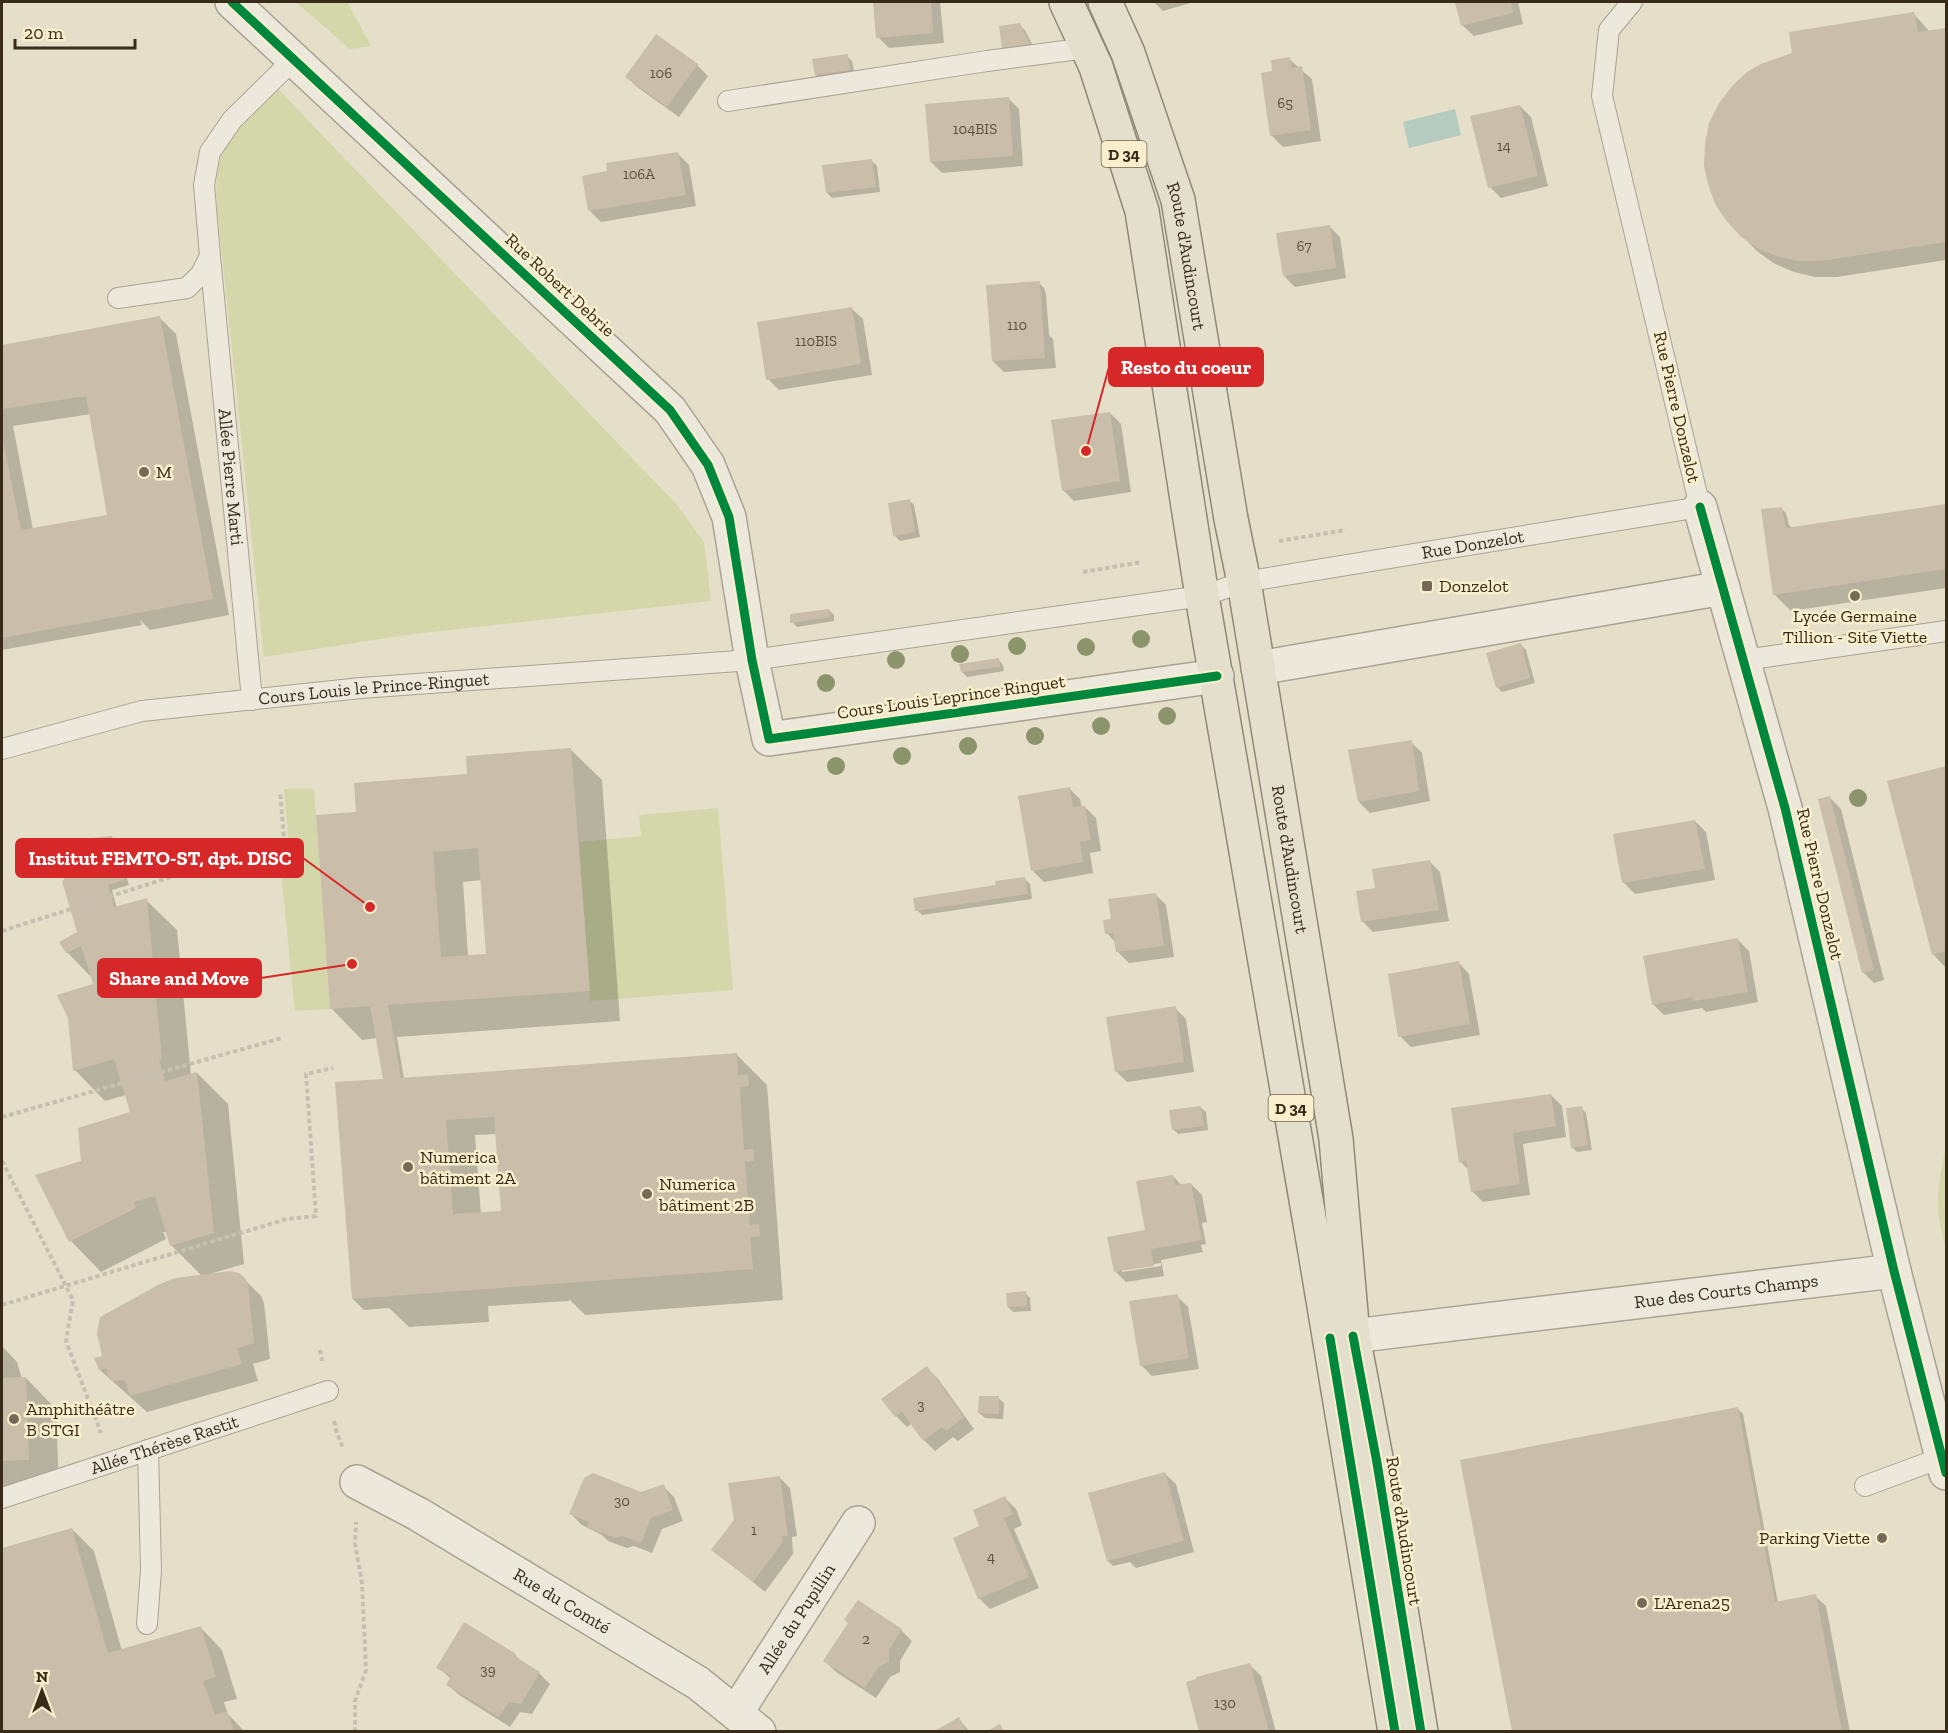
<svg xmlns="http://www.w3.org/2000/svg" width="1948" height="1733" font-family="'Zilla Slab',serif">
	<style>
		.green { fill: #d3d7a9 }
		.water { fill: #b5cbbf }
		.shadow { fill: #0003; fill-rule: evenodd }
		.building { fill: #cabda9; fill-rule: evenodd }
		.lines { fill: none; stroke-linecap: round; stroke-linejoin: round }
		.service-casing { stroke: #aaa293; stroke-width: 22 }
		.minor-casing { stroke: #aaa293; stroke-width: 36 }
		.tertiary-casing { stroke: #aaa293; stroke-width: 36 }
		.primary-casing { stroke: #8f8879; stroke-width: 36 }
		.path { stroke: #c5c0b2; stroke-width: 4; stroke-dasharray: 4.5 3; stroke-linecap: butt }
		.service { stroke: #ece8db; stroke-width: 20 }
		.minor { stroke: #ece8db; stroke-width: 33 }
		.tertiary { stroke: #ece8db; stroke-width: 33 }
		.primary { stroke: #e4dfcc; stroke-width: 33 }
		.cycleway-casing { stroke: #f9efcc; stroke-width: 13 }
		.cycleway { stroke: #00873e; stroke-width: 9 }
		.tree { fill: #8c946c }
		.poi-dot { fill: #756a57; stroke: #f9efcc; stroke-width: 2 }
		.labels { text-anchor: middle; stroke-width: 5; stroke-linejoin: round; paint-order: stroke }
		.number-label { font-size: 15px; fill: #5c503e }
		.shield { fill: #f9efcc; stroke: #72664f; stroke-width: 1.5 }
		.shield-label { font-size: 16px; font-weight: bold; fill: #382b1a }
		.street-label { font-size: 18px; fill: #382b1a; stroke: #f9efcc }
		.poi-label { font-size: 18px; fill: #382b1a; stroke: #f9efcc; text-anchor: start }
		.leader { fill: none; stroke: #d62828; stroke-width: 2 }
		.callout-dot { fill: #d62828; stroke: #f9efcc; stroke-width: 2 }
		.callout { fill: #d62828; stroke: #d62828; stroke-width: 2 }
		.callout-label { font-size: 20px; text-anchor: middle; font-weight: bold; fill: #fff }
	</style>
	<rect width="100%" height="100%" fill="#e5dfc9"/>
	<g class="green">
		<path d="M296,2H347L371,46L350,49Z"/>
		<path d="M278,89L677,505L704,542L711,601L413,634L264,657L216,196C217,187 216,176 218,167C225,137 257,109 278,89Z"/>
		<path d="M284,789H314L330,1009L295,1011L280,860L290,859Z"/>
		<path d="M718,808L733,990L590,1001L579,842L641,836L639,815Z"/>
		<path d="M1946,1147V1247C1933,1209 1938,1185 1946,1147Z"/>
	</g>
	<path class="water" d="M1455,109L1461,135L1409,148L1403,122Z"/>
	<g class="shadow">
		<path d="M875,2H940L944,43L889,48L878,37Z"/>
		<path d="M1154,2H1194L1163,11Z"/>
		<path d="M1457,2H1518L1523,24L1474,36L1463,26Z"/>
		<path d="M1913,13L1930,32L1946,30V260L1837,277H1815L1794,272L1775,264L1758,252L1741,235Z"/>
		<path d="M1019,25L1025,30L1034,48L1008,53L1003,47Z"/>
		<path d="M847,56L852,61L855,75L821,80L816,75Z"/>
		<path d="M1289,59L1312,79L1321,141L1283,147L1272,136L1273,72Z"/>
		<path d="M697,65L708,76L679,117L637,87L627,77Z"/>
		<path d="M1008,98L1019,109L1023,166L942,173L931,162Z"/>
		<path d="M1520,106L1531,117L1548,186L1501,198L1490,187Z"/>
		<path d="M678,154L689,165L696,206L601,222L590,211Z"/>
		<path d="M872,161L877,166L880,192L832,198L827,193Z"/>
		<path d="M1329,226L1340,237L1346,278L1295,287L1284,276Z"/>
		<path d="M1039,283L1044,288L1046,294L1049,335L1053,339L1056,368L1004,372L993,361Z"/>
		<path d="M852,309L863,319L872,375L779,390L768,379Z"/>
		<path d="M160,318L176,334L229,615L150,630L140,620L142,625L2,650V347ZM91,414L108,516L33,530L13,426Z"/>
		<path d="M1110,413L1121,424L1131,492L1074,501L1063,490Z"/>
		<path d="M909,500L914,505L920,537L900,541L895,536L890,504Z"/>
		<path d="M1946,505V588L1791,611L1775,595L1763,521L1781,508L1786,513L1789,525L1793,529Z"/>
		<path d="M829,610L834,615V621L797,627L792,622Z"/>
		<path d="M1521,645L1526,650L1535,683L1502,692L1497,687Z"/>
		<path d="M998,659L1003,665L1004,671L967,677L962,672Z"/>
		<path d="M1411,742L1422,753L1430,801L1370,813L1359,802Z"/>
		<path d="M571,750L602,780L620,1021L397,1037L404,1079L736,1054L767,1085L783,1300L585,1315L569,1299V1301L488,1306L489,1322L409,1327L389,1308L364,1310L353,1299L387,1080L377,1038L362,1040L332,1009L358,813L468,775ZM482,880L487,955L468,956L463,882ZM497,1134L503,1212L481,1214L475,1135Z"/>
		<path d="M1946,767V968L1933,954L1889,782Z"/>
		<path d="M1069,788L1080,799L1082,808L1085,807L1096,818L1101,851L1090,853L1093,873L1044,882L1033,871L1020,797Z"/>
		<path d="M1830,798L1841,809L1884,980L1874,983L1863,972Z"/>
		<path d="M1695,821L1706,832L1715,880L1635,894L1624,883Z"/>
		<path d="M111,837L116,842L129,885L112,890L117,909L146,900L177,930L191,1075L197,1073L228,1104L244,1264L213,1273V1275L244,1279L261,1296L264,1303L270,1359L253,1364L258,1381L147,1412L100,1370L104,1357L202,1276L171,1245L167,1232H163L166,1239L101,1272L71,1241L37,1176L83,1162L131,1113L126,1095L105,1101L75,1070L95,985L92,978L67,952L79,933Z"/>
		<path d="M1429,861L1440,872L1449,921L1373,932L1362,921L1377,889Z"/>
		<path d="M1025,879L1030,884L1032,899L922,915L917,910Z"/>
		<path d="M1155,894L1166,905L1174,957L1129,963L1118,952L1116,943L1107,933L1113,920Z"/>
		<path d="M1738,940L1749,951L1758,1002L1706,1012L1702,1008L1664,1015L1653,1004Z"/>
		<path d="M1459,963L1469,974L1480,1035L1411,1047L1400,1036Z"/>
		<path d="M1175,1008L1186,1019L1194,1072L1127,1082L1116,1071Z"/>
		<path d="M1551,1095L1562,1106L1566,1137L1523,1144L1530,1195L1483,1202L1472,1191L1469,1170L1461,1162Z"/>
		<path d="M1200,1107L1206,1112L1208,1130L1178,1134L1173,1129Z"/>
		<path d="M1581,1108L1586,1113L1592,1150L1577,1152L1572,1147Z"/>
		<path d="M1173,1176L1182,1186L1191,1184L1202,1195L1207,1222L1202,1223L1206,1244L1201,1245L1203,1252L1161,1260L1164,1276L1126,1282L1115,1271L1146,1232ZM1161,1263V1266L1122,1272V1269Z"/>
		<path d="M1025,1293L1030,1298L1031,1311L1013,1312L1008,1307Z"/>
		<path d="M1177,1296L1188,1307L1199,1369L1152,1376L1141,1365Z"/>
		<path d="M2,1346L17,1362L22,1379L26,1378L56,1409L59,1490L2,1492Z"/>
		<path d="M927,1368L938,1379L974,1429L958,1441L953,1437L935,1451L924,1440L912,1423L907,1427L896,1416L883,1399Z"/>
		<path d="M998,1398L1004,1403L1003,1419L985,1418L979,1413Z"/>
		<path d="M1738,1409L1743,1414L1778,1603L1815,1596L1826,1606L1850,1732H1513Z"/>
		<path d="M1165,1474L1176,1484L1194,1552L1136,1568L1130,1562L1113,1566L1108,1561Z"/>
		<path d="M779,1477L790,1488L797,1536L792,1537L793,1554L765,1592L740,1571Z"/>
		<path d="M663,1486L674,1497L683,1521L662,1529L652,1553L634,1546L627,1548L608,1541L602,1535L582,1525L571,1514Z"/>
		<path d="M1005,1498L1016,1509L1022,1525L1014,1529L1039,1588L990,1609L979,1598L981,1527Z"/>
		<path d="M72,1529L94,1551L122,1651L201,1628L222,1650L237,1699L224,1702L228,1714L245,1732H2V1549Z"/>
		<path d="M858,1602L901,1630L912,1641L900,1661V1672L890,1677L876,1698L836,1672L825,1661L849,1623Z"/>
		<path d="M495,1642L515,1655L520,1660L519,1661L539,1673L550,1684L532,1714L520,1712L510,1727L459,1695L448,1685L451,1679L438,1667Z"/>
		<path d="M1250,1665L1261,1676L1276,1732H1200Z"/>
		<path d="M959,1719L970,1732H936Z"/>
	</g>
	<g class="building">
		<path d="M873,2H931L933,33L876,38Z"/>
		<path d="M1455,2H1511L1513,13L1461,26Z"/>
		<path d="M1914,12L1918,32L1946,28V242L1820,261H1797L1776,256L1757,248L1740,236L1725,219L1715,204L1708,184L1704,166L1705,144L1709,123L1718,105L1732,86L1747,72L1761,64L1792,53L1789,32Z"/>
		<path d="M1020,23L1030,44L1002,48L999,26Z"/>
		<path d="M656,34L698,64L667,107L625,77Z"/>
		<path d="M848,54L850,70L815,75L812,59Z"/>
		<path d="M1290,57L1291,68L1302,66L1311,130L1270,136L1261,73L1272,71L1271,60Z"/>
		<path d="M1009,97L1013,156L930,162L925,104Z"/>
		<path d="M1520,105L1538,176L1488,188L1470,116Z"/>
		<path d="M678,152L686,195L588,211L582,176L607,171L606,163Z"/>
		<path d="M872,159L876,187L826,193L822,165Z"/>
		<path d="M1330,225L1336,268L1283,276L1276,233Z"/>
		<path d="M1040,281L1045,358L992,361L986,285Z"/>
		<path d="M852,307L861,364L766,380L757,322Z"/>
		<path d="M160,316L213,599L2,638V435L21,530L107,515L86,396L2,409V345Z"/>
		<path d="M1110,412L1120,481L1062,491L1051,420Z"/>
		<path d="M910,499L915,532L893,536L888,503Z"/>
		<path d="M1946,504V569L1773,595L1761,509L1782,507L1786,528Z"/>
		<path d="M829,609L830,617L790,623V614Z"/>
		<path d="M1521,643L1530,678L1496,688L1486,653Z"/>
		<path d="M999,658L1000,667L961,672L959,664Z"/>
		<path d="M1412,740L1419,791L1358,802L1348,750Z"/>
		<path d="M571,748L590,991L388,1005L401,1078L737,1053L738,1075L748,1074L749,1086L740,1087L744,1150L754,1149V1161L745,1162L750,1225L759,1224L760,1236L750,1237L753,1269L352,1299L335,1082L383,1079L370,1006L330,1009L316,815L356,812L354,783L467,774L466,756ZM478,848L486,954L441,957L433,852ZM494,1117L501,1211L453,1214L446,1120Z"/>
		<path d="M1946,766V951L1932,955L1887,781Z"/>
		<path d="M1070,787L1073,807L1085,806L1091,840L1080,842L1083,862L1031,871L1018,796Z"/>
		<path d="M1830,796L1874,970L1862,973L1818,799Z"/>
		<path d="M1695,820L1705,869L1622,883L1613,834Z"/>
		<path d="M112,836L125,880L108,885L114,907L147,898L162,1059L159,1060L165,1081L197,1072L214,1233L170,1246L155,1196L134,1202L136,1208L69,1242L35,1175L81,1161L78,1128L130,1112L114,1059L73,1071L68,1018L57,995L93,984L81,946L66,953L59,942L77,932L62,881L64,880L60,841Z"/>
		<path d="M1430,860L1439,910L1361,922L1356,891L1375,888L1372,869Z"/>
		<path d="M1025,877L1028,894L915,911L913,898L996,885L995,881Z"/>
		<path d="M1156,893L1164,946L1116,952L1113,933L1105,934L1103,920L1111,919L1108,899Z"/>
		<path d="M1738,938L1748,992L1694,1001L1692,997L1652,1005L1643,956Z"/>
		<path d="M1459,961L1470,1024L1398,1037L1388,974Z"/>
		<path d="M1176,1006L1184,1062L1115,1072L1106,1017Z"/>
		<path d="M1551,1094L1556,1126L1513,1133L1520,1184L1471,1192L1466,1161L1459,1163L1451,1108Z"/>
		<path d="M1201,1106L1204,1126L1172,1130L1169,1110Z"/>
		<path d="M1582,1106L1588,1145L1571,1148L1566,1108Z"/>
		<path d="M1173,1175L1175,1185L1191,1183L1202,1240L1151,1249L1154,1266L1114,1272L1107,1237L1145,1230L1136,1181Z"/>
		<path d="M231,1271L239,1273L245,1278L248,1285L254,1343L237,1348L242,1364L130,1396L125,1380L113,1381L109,1379L106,1368L99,1370L94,1358L102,1356L97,1333L100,1317L160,1284L175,1278Z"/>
		<path d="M1026,1291L1027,1306L1007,1307L1006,1293Z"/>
		<path d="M1178,1294L1189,1358L1140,1366L1129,1301Z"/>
		<path d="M927,1366L964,1417L946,1431L942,1427L923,1441L902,1412L895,1417L881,1399Z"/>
		<path d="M26,1377L29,1460L2,1461V1378Z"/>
		<path d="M979,1396H999V1414L978,1413Z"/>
		<path d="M1738,1407L1775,1602L1816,1594L1842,1732H1512L1460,1460Z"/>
		<path d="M1165,1472L1184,1541L1107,1561L1088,1493Z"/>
		<path d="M593,1473L641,1492L664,1484L673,1510L651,1518L641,1543L622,1536L615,1538L587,1527L589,1522L569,1514L584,1478Z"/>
		<path d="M780,1476L788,1536H782L783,1542L753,1582L711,1550L734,1520L728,1483Z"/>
		<path d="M1005,1496L1013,1514L1004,1518L1029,1577L978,1599L953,1538L979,1526L973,1510Z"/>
		<path d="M72,1528L108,1653L201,1626L216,1677L203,1681L215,1715L227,1711L234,1732H2V1548Z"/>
		<path d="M858,1600L902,1629L889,1650V1662L879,1666L865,1688L823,1661L848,1623L844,1620Z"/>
		<path d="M464,1622L516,1654L514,1656L540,1672L521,1704L509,1702L499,1717L446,1685L451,1676L436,1668Z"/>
		<path d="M1250,1663L1269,1731L1199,1732L1186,1682L1196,1679V1677Z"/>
		<path d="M959,1717L967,1732H933Z"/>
		<path d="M1000,1724L1004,1732H986Z"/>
	</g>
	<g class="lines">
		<g class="service-casing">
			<g id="service">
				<path d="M728,101L987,61L1087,48"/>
				<path id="s1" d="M210,256L252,700"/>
				<path d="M118,298L187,288L201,274L210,256L204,185L210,152L232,120L294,59"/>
				<path d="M1744,660L1946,631"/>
				<path id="s2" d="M2,749L142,711L361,688L752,660L1202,596L1244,582L1700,507L1602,96L1609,30L1632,2"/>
				<path d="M1865,1486L1946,1456"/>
				<path id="s3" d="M2,1498L328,1391"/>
				<path d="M147,1624L151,1570L148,1450"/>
			</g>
		</g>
		<g class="minor-casing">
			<g id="minor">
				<path d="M232,2L670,410L708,465L729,517L752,660"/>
				<path d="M1700,507L1785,808L1894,1271L1946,1473"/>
				<path id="s4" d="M1353,1336L1894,1271"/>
				<path id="s5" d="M357,1482L418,1514L698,1683L759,1732"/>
				<path id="s6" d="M736,1713L858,1523"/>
			</g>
		</g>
		<g class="tertiary-casing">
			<g id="tertiary">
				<path d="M752,660L769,739L1217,676"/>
				<path d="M1258,668L1723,588"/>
			</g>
		</g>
		<g class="primary-casing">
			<g id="primary">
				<path d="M1066,2L1096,67L1142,211L1202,596L1314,1246L1395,1732"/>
				<path id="s7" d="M1105,2L1128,53L1178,200L1231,519L1244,582L1336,1139L1353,1336L1377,1463L1421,1732"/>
			</g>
		</g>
		<g class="path">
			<path d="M1279,541L1346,530"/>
			<path d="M1083,572L1142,562"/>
			<path d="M2,931L255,850L285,848L280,792"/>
			<path d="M2,1117L282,1038"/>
			<path d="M2,1161L73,1300L66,1341L101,1433"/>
			<path d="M2,1305L287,1219L316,1216L306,1074L333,1068"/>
			<path d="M320,1350L322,1361"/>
			<path d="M334,1421L337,1433L343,1448"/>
			<path d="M355,1732V1701L366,1670L362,1583L355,1544L356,1522"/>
		</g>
		<use href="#service" class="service"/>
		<use href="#minor" class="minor"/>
		<use href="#tertiary" class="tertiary"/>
		<use href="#primary" class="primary"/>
		<g class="cycleway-casing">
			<g id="cycleway">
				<path d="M232,2L670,410L708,465L729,517L752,660L769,739L1217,676"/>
				<path d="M1700,507L1785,808L1894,1271L1946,1473"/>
				<path d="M1353,1336L1377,1463L1421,1732"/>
				<path d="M1330,1338L1395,1732"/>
			</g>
		</g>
		<use href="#cycleway" class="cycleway"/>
	</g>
	<g class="tree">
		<circle cx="1141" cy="639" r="9"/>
		<circle cx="1017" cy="646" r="9"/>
		<circle cx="1086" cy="647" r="9"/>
		<circle cx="960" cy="654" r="9"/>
		<circle cx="896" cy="660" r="9"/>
		<circle cx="826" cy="683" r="9"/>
		<circle cx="1167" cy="716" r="9"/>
		<circle cx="1101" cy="726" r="9"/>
		<circle cx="1035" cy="736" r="9"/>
		<circle cx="968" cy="746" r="9"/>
		<circle cx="902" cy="756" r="9"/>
		<circle cx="836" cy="766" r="9"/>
		<circle cx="1858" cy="798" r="9"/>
	</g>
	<g class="poi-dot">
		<circle cx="144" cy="472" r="6"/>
		<rect x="1421" y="580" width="12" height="12" rx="3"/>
		<circle cx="1855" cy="596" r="6"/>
		<circle cx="408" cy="1167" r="6"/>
		<circle cx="647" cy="1194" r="6"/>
		<circle cx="14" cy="1419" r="6"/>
		<circle cx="1882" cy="1538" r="6"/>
		<circle cx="1642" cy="1603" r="6"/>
	</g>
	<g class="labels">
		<g class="number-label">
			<text x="661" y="78">106</text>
			<text x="1285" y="108">65</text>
			<text x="975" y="134">104BIS</text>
			<text x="1504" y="151">14</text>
			<text x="639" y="179">106A</text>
			<text x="1304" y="251">67</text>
			<text x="1017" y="330">110</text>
			<text x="816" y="346">110BIS</text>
			<text x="921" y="1410">3</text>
			<text x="622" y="1506">30</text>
			<text x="754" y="1535">1</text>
			<text x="991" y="1562">4</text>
			<text x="866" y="1644">2</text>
			<text x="488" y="1675">39</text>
			<text x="1225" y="1708">130</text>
		</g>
		<g class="shield">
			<rect x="1101.5" y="141" width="45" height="26" rx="4.5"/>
			<rect x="1268.5" y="1095" width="45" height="26" rx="4.5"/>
		</g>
		<g class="shield-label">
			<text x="1124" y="160">D 34</text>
			<text x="1291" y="1114">D 34</text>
		</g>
		<g class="street-label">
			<text dy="6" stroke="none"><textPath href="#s7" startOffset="268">Route d'Audincourt</textPath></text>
			<text transform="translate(560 285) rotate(43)" y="6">Rue Robert Debrie</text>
			<text transform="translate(1677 407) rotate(77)" y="6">Rue Pierre Donzelot</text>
			<text dy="6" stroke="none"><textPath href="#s1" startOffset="222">Allée Pierre Marti</textPath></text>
			<text dy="6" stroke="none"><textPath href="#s2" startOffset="1488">Rue Donzelot</textPath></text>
			<text dy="6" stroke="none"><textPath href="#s2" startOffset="378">Cours Louis le Prince-Ringuet</textPath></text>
			<text transform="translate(951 697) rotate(-8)" y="6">Cours Louis Leprince Ringuet</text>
			<text dy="6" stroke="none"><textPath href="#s7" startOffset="880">Route d'Audincourt</textPath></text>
			<text transform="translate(1820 884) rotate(77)" y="6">Rue Pierre Donzelot</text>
			<text dy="6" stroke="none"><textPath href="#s4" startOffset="376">Rue des Courts Champs</textPath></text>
			<text dy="6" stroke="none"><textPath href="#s3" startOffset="171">Allée Thérèse Rastit</textPath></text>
			<text transform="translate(1404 1531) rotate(81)" y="6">Route d'Audincourt</text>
			<text dy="6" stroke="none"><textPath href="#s5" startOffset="237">Rue du Comté</textPath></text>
			<text dy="6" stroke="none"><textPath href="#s6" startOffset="112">Allée du Pupillin</textPath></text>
		</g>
		<g class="poi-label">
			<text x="156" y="478">M</text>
			<text x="1439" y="592">Donzelot</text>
			<text x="1855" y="622" text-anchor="middle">Lycée Germaine<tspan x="1855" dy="21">Tillion - Site Viette</tspan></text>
			<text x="420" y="1163">Numerica<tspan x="420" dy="21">bâtiment 2A</tspan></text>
			<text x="659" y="1190">Numerica<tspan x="659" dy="21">bâtiment 2B</tspan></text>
			<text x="26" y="1415">Amphithéâtre<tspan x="26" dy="21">B STGI</tspan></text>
			<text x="1870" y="1544" text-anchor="end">Parking Viette</text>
			<text x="1654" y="1609">L'Arena25</text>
		</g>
	</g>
	<path class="leader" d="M1086 451L1109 367M370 907L303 858M352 964L261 978"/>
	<g class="callout-dot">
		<circle cx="1086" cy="451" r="6"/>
		<circle cx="370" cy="907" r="6"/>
		<circle cx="352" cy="964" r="6"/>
	</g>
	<g class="callout">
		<rect x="1109" y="348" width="154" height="38" rx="6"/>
		<rect x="16" y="839" width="287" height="38" rx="6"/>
		<rect x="98" y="959" width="163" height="38" rx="6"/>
	</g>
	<g class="callout-label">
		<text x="1186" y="374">Resto du coeur</text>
		<text x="160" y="865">Institut FEMTO-ST, dpt. DISC</text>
		<text x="179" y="985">Share and Move</text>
	</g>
	<rect width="1948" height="1733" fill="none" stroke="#382b1a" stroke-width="6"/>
	<g transform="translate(42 1691)" stroke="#f9efcc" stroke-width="4.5" paint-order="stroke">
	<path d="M0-4.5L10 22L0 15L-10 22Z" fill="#382b1a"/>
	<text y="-9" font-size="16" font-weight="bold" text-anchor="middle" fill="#382b1a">N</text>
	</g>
	<path d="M15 39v9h120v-9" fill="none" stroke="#382b1a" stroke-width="3"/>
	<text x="24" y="39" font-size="18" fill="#382b1a" stroke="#f9efcc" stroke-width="4.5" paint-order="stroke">20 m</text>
</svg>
